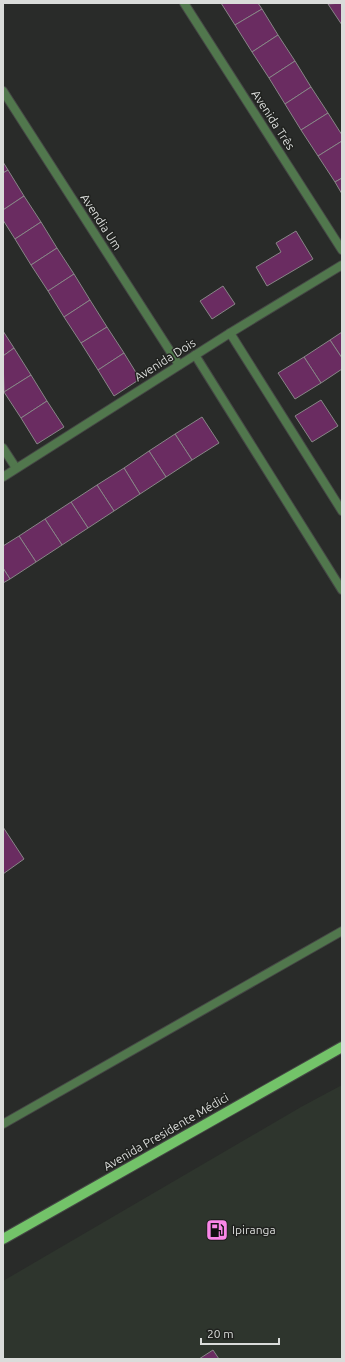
<svg xmlns="http://www.w3.org/2000/svg" width="345" height="1362" font-family="Ubuntu,sans-serif">
	<style>
		.built { fill: #2e352d }
		.building { fill: #6a2c61; stroke: #888587 }
		.lines { fill: none; stroke-linecap: round; stroke-linejoin: round }
		.minor-casing { stroke: #454745; stroke-width: 10 }
		.primary-casing { stroke: #454745; stroke-width: 12 }
		.minor { stroke: #51774d; stroke-width: 8 }
		.primary { stroke: #73c369; stroke-width: 10 }
		.labels { text-anchor: middle; stroke-width: 3; stroke-linejoin: round; paint-order: stroke }
		.street-label { font-size: 12px; fill: #dadcda; stroke: #20221f }
		.poi-label { font-size: 12px; fill: #dadcda; stroke: #20221f; text-anchor: start }
	</style>
	<rect width="100%" height="100%" fill="#292b29"/>
	<path class="built" d="M342,1085V1359H3V1281L301,1107Z"/>
	<g class="building">
		<path d="M221,3H258L262,9L235,25Z"/>
		<path d="M342,3V25L328,4Z"/>
		<path d="M262,9L278,35L252,52L235,25Z"/>
		<path d="M278,35L295,61L269,78L252,52Z"/>
		<path d="M295,61L311,87L285,104L269,78Z"/>
		<path d="M311,87L328,113L301,130L285,104Z"/>
		<path d="M328,113L342,135V141L318,156L301,130Z"/>
		<path d="M342,141V178L335,182L318,156Z"/>
		<path d="M3,162L8,170L3,173Z"/>
		<path d="M8,170L24,196L3,210V173Z"/>
		<path d="M342,178V194L335,182Z"/>
		<path d="M24,196L41,222L15,239L3,220V210Z"/>
		<path d="M41,222L57,248L31,265L15,239Z"/>
		<path d="M296,231L313,259L267,286L256,267L281,252L276,243Z"/>
		<path d="M57,248L74,274L48,291L31,265Z"/>
		<path d="M74,274L90,300L64,317L48,291Z"/>
		<path d="M223,286L235,304L212,319L200,301Z"/>
		<path d="M90,300L107,327L81,343L64,317Z"/>
		<path d="M107,327L124,353L98,370L81,343Z"/>
		<path d="M3,331L14,348L3,356Z"/>
		<path d="M342,332V358L330,340Z"/>
		<path d="M330,340L342,358V369L321,383L304,357Z"/>
		<path d="M14,348L31,375L4,392L3,356Z"/>
		<path d="M124,353L140,379L114,396L98,370Z"/>
		<path d="M304,357L321,383L295,399L278,373Z"/>
		<path d="M31,375L47,401L21,418L4,392Z"/>
		<path d="M321,400L338,426L312,442L295,416Z"/>
		<path d="M47,401L64,427L37,444L21,418Z"/>
		<path d="M202,417L219,443L192,460L175,434Z"/>
		<path d="M175,434L192,460L166,477L149,451Z"/>
		<path d="M149,451L166,477L140,494L124,468Z"/>
		<path d="M124,468L140,494L114,511L97,485Z"/>
		<path d="M97,485L114,511L88,528L71,502Z"/>
		<path d="M71,502L88,528L62,545L45,519Z"/>
		<path d="M45,519L62,545L36,562L19,536Z"/>
		<path d="M19,536L36,562L10,579L3,568V546Z"/>
		<path d="M3,568L10,579L3,583Z"/>
		<path d="M3,827L24,859L3,874Z"/>
		<path d="M213,1350L219,1359H199Z"/>
	</g>
	<g class="lines">
		<g class="minor-casing">
			<g id="minor">
				<path d="M184,3L342,250"/>
				<path d="M3,91L179,365"/>
				<path d="M230,333L342,511"/>
				<path d="M195,355L342,590"/>
				<path d="M3,448L16,468"/>
				<path d="M3,477L230,333L342,265"/>
				<path d="M3,1124L342,931"/>
			</g>
		</g>
		<g class="primary-casing">
			<path id="primary" d="M3,1239L342,1047"/>
		</g>
		<use href="#minor" class="minor"/>
		<use href="#primary" class="primary"/>
	</g>
	<defs>
		<g id="fuel-square" transform="scale(1.15)"><rect x="-9" y="-9" width="18" height="18" rx="4" fill="#fa87e8" stroke="#20221f"/><path d="M-5.5-6h7V0h2V4h1.3V-2.5L3-4.5l.8-.8L6-3V5H2.5V1h-1V6h-7ZM-4.2-4.7v3.2H.2V-4.7Z" fill="#111"/></g>
	</defs>
	<g fill-rule="evenodd">
		<use href="#fuel-square" x="217" y="1230"/>
	</g>
	<g class="labels">
		<g class="street-label">
			<text transform="translate(273 120) rotate(57)" y="4">Avenida Três</text>
			<text transform="translate(101 222) rotate(57)" y="4">Avendia Um</text>
			<text transform="translate(165 360) rotate(-32)" y="4">Avenida Dois</text>
			<text transform="translate(166 1132) rotate(-30)" y="4">Avenida Presidente Médici</text>
		</g>
		<g class="poi-label">
			<text x="232" y="1234">Ipiranga</text>
		</g>
	</g>
	<rect width="345" height="1362" fill="none" stroke="#dadcda" stroke-width="8"/>
	<path d="M201 1338v6h78v-6" fill="none" stroke="#dadcda" stroke-width="2"/>
	<text x="207" y="1338" font-size="12" fill="#dadcda" stroke="#20221f" stroke-width="3" paint-order="stroke">20 m</text>
</svg>
